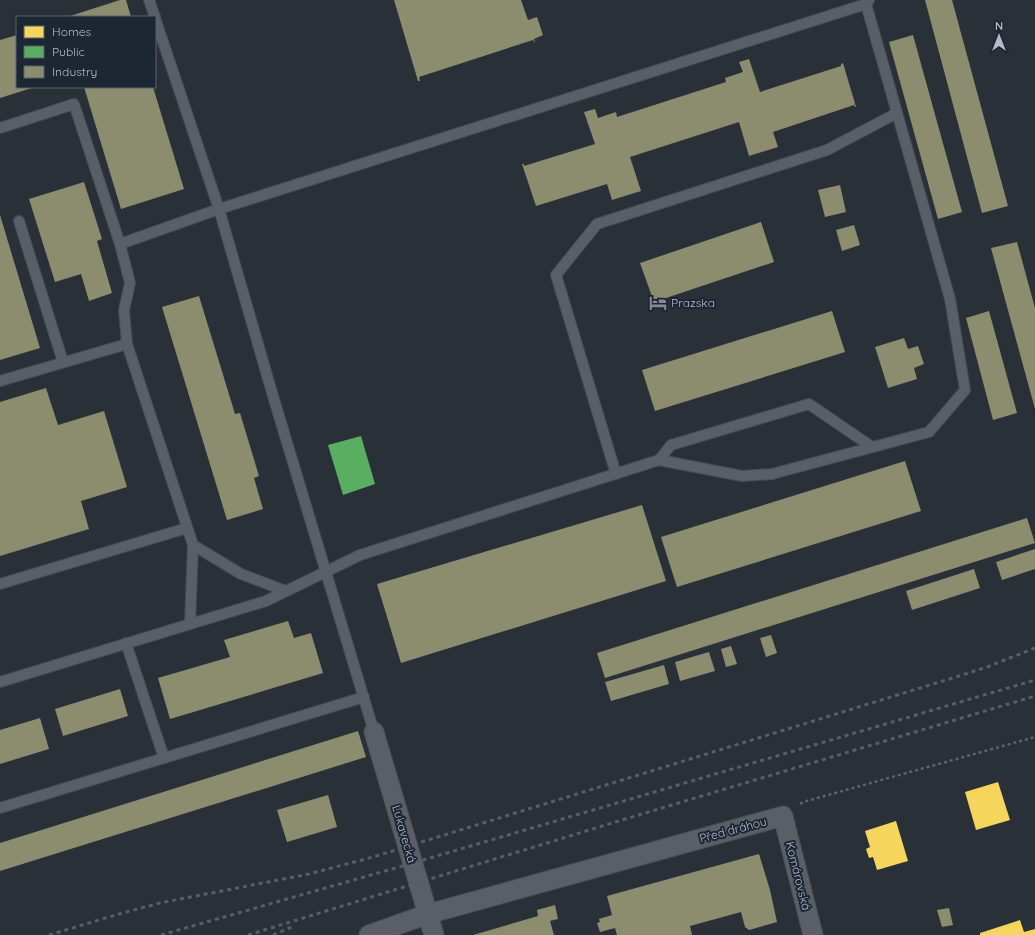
<svg xmlns="http://www.w3.org/2000/svg" width="1035" height="935" font-family="Quicksand,sans-serif">
	<style>
		.homes { fill: #f6d55c }
		.public { fill: #5aae61 }
		.industry { fill: #8c8c6e }
		.lines { fill: none; stroke-linecap: round; stroke-linejoin: round }
		.lane-casing { stroke: #484c53; stroke-width: 12 }
		.street-casing { stroke: #484c53; stroke-width: 21 }
		.path { stroke: #5d636a; stroke-width: 2.5; stroke-dasharray: 3 3; stroke-linecap: butt }
		.lane { stroke: #5a5e66; stroke-width: 10 }
		.street { stroke: #5a5e66; stroke-width: 19 }
		.rail { stroke: #595d64; stroke-width: 3; stroke-dasharray: 4 4; stroke-linecap: butt }
		.labels { text-anchor: middle; stroke-width: 4; stroke-linejoin: round; paint-order: stroke }
		.poi-label { font-size: 12px; fill: #b4bcc9; stroke: #1d2633; text-anchor: start }
		.street-label { font-size: 12px; fill: #b4bcc9; stroke: #1d2633 }
	</style>
	<rect width="100%" height="100%" fill="#2a3038"/>
	<g class="homes">
		<path d="M998,782L1010,820L976,830L965,792Z"/>
		<path d="M896,821L908,861L877,870L873,857L869,858L866,849L870,847L865,831Z"/>
		<path d="M1020,920L1024,932L1035,929V935H980V933Z"/>
	</g>
	<path class="public" d="M361,436L375,484L343,495L328,445Z"/>
	<g class="industry">
		<path d="M120,0H126L131,17H67Z"/>
		<path d="M394,0H521L528,20L537,17L543,35L534,39L535,43L533,40L419,77L420,81H418Z"/>
		<path d="M925,0H952L1008,206L982,213Z"/>
		<path d="M17,35V87H35L0,98V40Z"/>
		<path d="M913,35L962,212L938,219L889,42Z"/>
		<path d="M749,59L760,92L841,66V64L843,63L856,107H855L854,105L773,132L778,147L749,156L739,122L630,157L641,191L612,200L607,184L536,206L522,164H524V166L595,144L584,112L595,109L598,118L616,112L617,117L726,82L725,78L743,72L739,62Z"/>
		<path d="M84,87H153L184,189L121,209Z"/>
		<path d="M84,182L102,239L97,241L112,293L89,301L81,274L55,282L29,199Z"/>
		<path d="M840,185L846,212L825,217L818,190Z"/>
		<path d="M0,215L40,348L0,360Z"/>
		<path d="M761,222L774,262L654,302L640,263Z"/>
		<path d="M854,225L860,245L842,251L836,230Z"/>
		<path d="M1017,242L1035,308V409L991,248Z"/>
		<path d="M199,296L235,414L240,413L259,476L254,478L263,509L227,520L162,307Z"/>
		<path d="M832,311L845,352L655,411L642,370Z"/>
		<path d="M989,311L1017,413L993,420L966,318Z"/>
		<path d="M904,338L908,349L918,346L924,364L914,368L917,379L888,388L875,347Z"/>
		<path d="M46,388L58,425L104,411L127,487L81,501L89,529L0,556V402Z"/>
		<path d="M905,461L921,511L677,587L661,537Z"/>
		<path d="M642,505L666,581L401,663L377,584Z"/>
		<path d="M1027,518L1035,543L605,678L597,653Z"/>
		<path d="M1035,549V569L1002,580L996,562Z"/>
		<path d="M974,569L980,588L912,610L906,591Z"/>
		<path d="M288,621L294,638L311,633L323,673L170,719L158,678L230,657L224,640Z"/>
		<path d="M771,635L777,653L766,657L760,638Z"/>
		<path d="M731,646L737,664L726,667L721,649Z"/>
		<path d="M709,652L715,671L680,681L675,662Z"/>
		<path d="M664,665L669,684L611,701L605,682Z"/>
		<path d="M120,689L128,716L63,736L55,709Z"/>
		<path d="M40,718L49,749L0,764V730Z"/>
		<path d="M358,731L366,757L0,871V843Z"/>
		<path d="M328,795L337,827L287,842L277,810Z"/>
		<path d="M759,854L770,890L777,922L749,930L745,927L741,912L690,926L692,935H617L615,928L600,932L597,923L600,922L599,919L612,915L607,896Z"/>
		<path d="M555,905L558,919L550,921L554,935H473L538,916L537,910Z"/>
		<path d="M949,908L953,925L942,927L937,910Z"/>
	</g>
	<g class="lines">
		<g class="lane-casing">
			<g id="lane">
				<path d="M149,0L155,17"/>
				<path d="M155,18L219,209L273,396L374,732"/>
				<path d="M0,128L74,104L120,244"/>
				<path d="M19,221L63,362"/>
				<path d="M0,381L127,344"/>
				<path d="M659,460L671,445L809,404L872,447"/>
				<path d="M616,474L556,275L597,224L827,150L897,113"/>
				<path d="M193,545L241,574L286,591"/>
				<path d="M0,584L187,528"/>
				<path d="M190,624L193,545L127,344L124,310L130,283L120,244L219,209L866,4"/>
				<path d="M126,643L164,758"/>
				<path d="M0,682L266,601L360,555L659,460L742,476L772,474L929,432L965,390L950,299L866,4L869,0"/>
				<path d="M0,808L364,697"/>
			</g>
		</g>
		<g class="street-casing">
			<g id="street">
				<path d="M374,732L434,935"/>
				<path d="M369,935L428,914L783,816L813,935"/>
			</g>
		</g>
		<path class="path" d="M800,804L803,802L1035,737"/>
		<use href="#lane" class="lane"/>
		<use href="#street" class="street"/>
		<g class="rail">
			<path d="M49,935L119,914L160,903L309,874L373,857L959,676L987,667L1035,648"/>
			<path d="M161,935L413,863L1035,680"/>
			<path d="M248,935L612,823L1035,696"/>
			<path d="M273,935L294,926"/>
		</g>
	</g>
	<defs>
		<g id="hotel-bare" transform="scale(1.38)"><path d="M-6-4.5h1.5V1H6V5H4.5V3h-9V5H-6ZM-4 0a1.8 1.8 0 1 1 3.6 0ZM.5 0V-2.5h3Q6-2.5 6 0Z" fill="#848b96" stroke="#1d2633" stroke-width="2.5" paint-order="stroke"/></g>
	</defs>
	<g fill-rule="evenodd">
		<use href="#hotel-bare" x="658" y="303"/>
	</g>
	<g class="labels">
		<g class="poi-label">
			<text x="671" y="307">Prazska</text>
		</g>
		<g class="street-label">
			<text transform="translate(733 830) rotate(-15)" y="4">Před dráhou</text>
			<text transform="translate(404 834) rotate(74)" y="4">Lukavecká</text>
			<text transform="translate(798 876) rotate(76)" y="4">Komárovská</text>
		</g>
	</g>
	<rect x="16" y="16" width="140" height="72" fill="#1d2633" stroke="#59626f"/>
	<rect x="24" y="26" width="20" height="12" fill="#f6d55c" stroke="#59626f"/>
	<text x="52" y="36" font-size="12" fill="#b4bcc9">Homes</text>
	<rect x="24" y="46" width="20" height="12" fill="#5aae61" stroke="#59626f"/>
	<text x="52" y="56" font-size="12" fill="#b4bcc9">Public</text>
	<rect x="24" y="66" width="20" height="12" fill="#8c8c6e" stroke="#59626f"/>
	<text x="52" y="76" font-size="12" fill="#b4bcc9">Industry</text>
	<g transform="translate(999 36)" stroke="#1d2633" stroke-width="3" paint-order="stroke">
	<path d="M0-3L7 15L0 10L-7 15Z" fill="#b4bcc9"/>
	<text y="-6" font-size="11" font-weight="bold" text-anchor="middle" fill="#b4bcc9">N</text>
	</g>
</svg>
